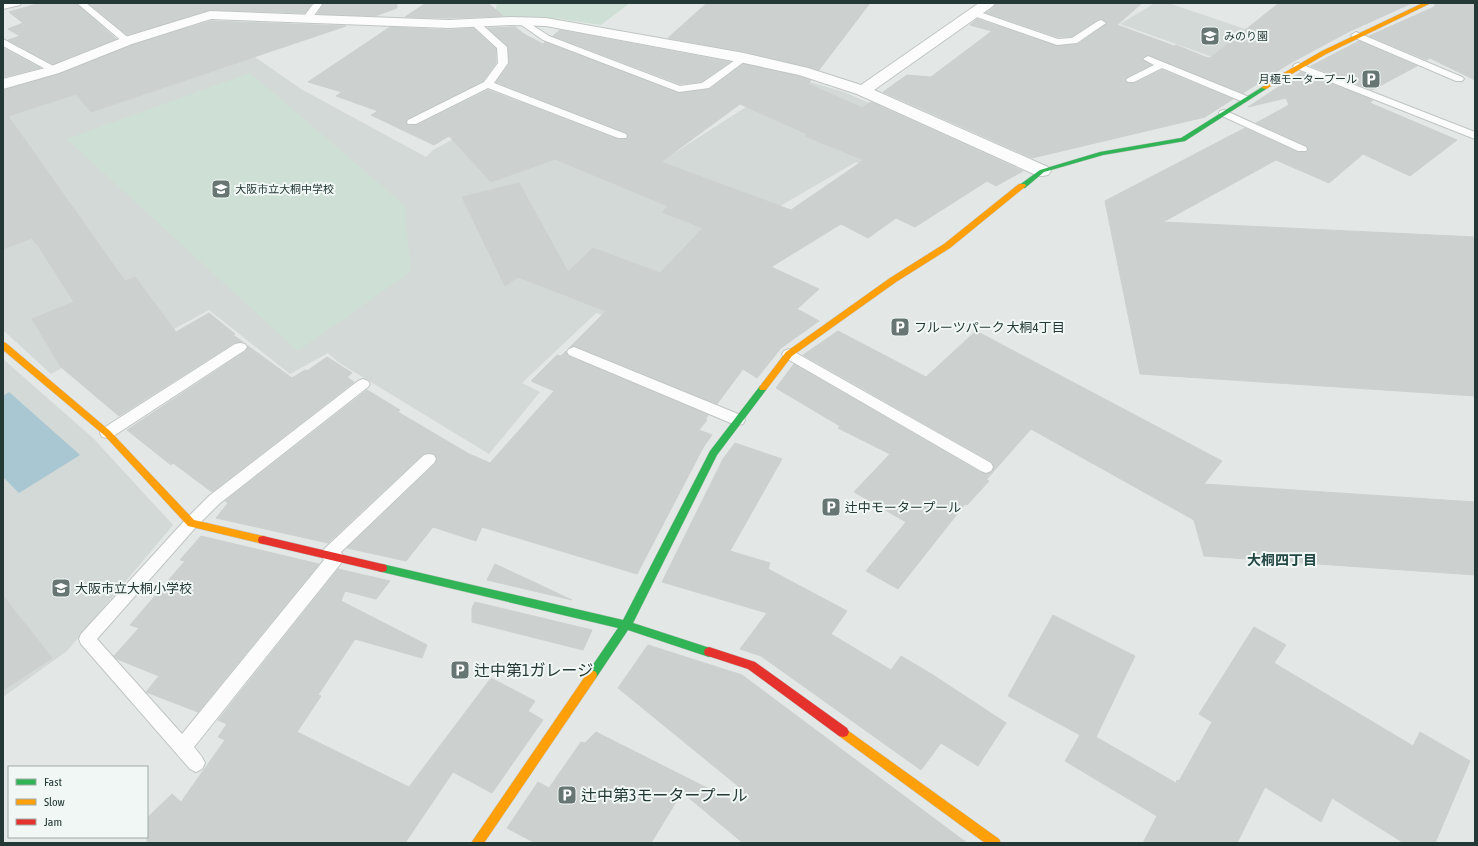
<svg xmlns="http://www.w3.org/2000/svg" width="1478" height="846" font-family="'Asap Condensed','Noto Sans JP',sans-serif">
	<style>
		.built { fill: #d2d9d6 }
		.green { fill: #cee0d5 }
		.water { fill: #a8c7d2 }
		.building { fill: #ccd1cf; stroke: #ccd1cf; fill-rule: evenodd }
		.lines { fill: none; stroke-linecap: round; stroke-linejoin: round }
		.lane-casing { stroke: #c0c5c3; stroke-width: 2 }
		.street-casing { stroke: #c0c5c3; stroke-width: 2 }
		.fast-casing { stroke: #c0c5c4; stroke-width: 1 }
		.slow-casing { stroke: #c0c5c4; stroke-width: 1 }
		.jam-casing { stroke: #c0c5c4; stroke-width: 1 }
		.lane { fill: #fbfcfb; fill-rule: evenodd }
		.street { fill: #fbfcfb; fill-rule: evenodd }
		.fast { fill: #30b455; fill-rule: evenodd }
		.slow { fill: #ff9f0a; fill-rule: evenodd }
		.jam { fill: #e5322d; fill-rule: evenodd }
		.labels { text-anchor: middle; stroke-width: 4; stroke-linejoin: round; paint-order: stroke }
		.far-poi-label { font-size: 11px; fill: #243935; stroke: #f1f7f5; text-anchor: start }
		.poi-label { font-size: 13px; fill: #243935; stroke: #f1f7f5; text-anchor: start }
		.neighbourhood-label { font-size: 14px; font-weight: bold; fill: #224844; stroke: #f1f7f5 }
		.near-poi-label { font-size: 16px; fill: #243935; stroke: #f1f7f5; text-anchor: start }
	</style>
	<rect width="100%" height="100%" fill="#e3e8e6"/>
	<g class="built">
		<path d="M1155,3H1168L1302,48L1266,76L1120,24Z"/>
		<path d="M218,22L255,57L301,89L426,157L433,150L522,102L665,159L793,77L844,92L977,150L919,189L856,162L744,227L682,341L596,313L522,383L540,392L489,454L338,362L328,353L290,374L209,310L141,347L121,336L51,374L3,330V90L68,71L180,29Z"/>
		<path d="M3,359L93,438L173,525L67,651L3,697Z"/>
	</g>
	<g class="green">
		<path d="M497,3H630L601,25L553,18L494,17Z"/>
		<path d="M250,73L404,205L411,271L298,351L67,139Z"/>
	</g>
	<path class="water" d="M9,392L80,455L19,493L3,477V396Z"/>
	<g class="building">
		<path d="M40,3H76L116,39L53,64L8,40L20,36L8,29L23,23L9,12Z"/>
		<path d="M88,3H312L305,13L210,10L127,35Z"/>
		<path d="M324,3H397V8L375,16L317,14Z"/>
		<path d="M426,3H488L503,16L449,18L405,17Z"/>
		<path d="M707,3H870L819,70L744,52L668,38Z"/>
		<path d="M996,3H1142L1117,25L1174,46L1176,45L1205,57L1210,58L1279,3H1412L1350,31L1292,62L1243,93L1147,55L1142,60L1151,65L1127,77L1124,80L1127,83H1135L1162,70L1233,99L1205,117L1032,158L883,92L907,75L931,77L992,31L970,25L977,19L1057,46L1078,44L1107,23L1101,19L1072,37H1058L986,13L994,7Z"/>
		<path d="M1436,3H1475V80L1430,58L1427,60L1369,36L1434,7Z"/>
		<path d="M211,21L346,26L91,112L76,94L8,116L125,281L135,277L176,332L209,313L235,334L233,335L243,342L234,343L119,416L61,367L32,319L74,302L37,244H36L32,238L3,249V90L59,74L132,45Z"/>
		<path d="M390,27L449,30L473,28L496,49V63L483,81L407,119L406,123L408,126L417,125L488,90L617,139H627L628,135L627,133L496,82L509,64L508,47L488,28L515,27L524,34L543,44L545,42L678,93L710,89L743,64L799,76L811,80L808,84L862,108L871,102L1023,171L996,186L987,181L915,227L896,218L868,238L841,224L771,267L819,289L797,309L819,321L781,348L757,378L743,369L717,404L575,346L570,347L606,311L518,277L505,286L462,197L519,183L568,272L593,248L660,273L703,228L662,212L668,206L555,159L491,182L449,136L434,145L371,115L378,111L336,96L342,92L308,82ZM740,104L807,134L805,136L864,160L791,210L661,162Z"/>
		<path d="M560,30L730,62L701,82L680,84L553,36Z"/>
		<path d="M1359,41L1417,66L1372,90L1311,66Z"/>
		<path d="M3,48L40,68L3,77Z"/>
		<path d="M1301,72L1373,100L1370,103L1457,140L1410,176L1363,154L1329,183L1276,160L1163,222L1475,237V396L1140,374L1105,201L1245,128L1297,152H1307L1308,148L1307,146L1256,123L1289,105L1286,98L1248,107Z"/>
		<path d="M838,331L926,377L976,331L1222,461L1204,484L1475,502V575L1204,556L1194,520L1031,429L986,480L989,481L967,505L965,504L898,589L866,571L906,522L854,492L890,454L838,428L840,426L776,388L794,364L980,472L985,474L992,472L994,466L992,462L803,355Z"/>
		<path d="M248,346L292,378L305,370L307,371L327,357L352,373L347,377L354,382L212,492L173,463L171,465L127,430L246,351Z"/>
		<path d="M566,351L568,356L708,415L705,420H707L699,430L712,435L704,446L637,574L482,527L476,541L433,527L406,561L347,548L435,464L437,458L434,454L429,453L423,454L328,543L216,518L228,503L225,501L367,390L400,410L398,412L469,454L490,463L554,391L531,381L557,355L561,356Z"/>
		<path d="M735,443L782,459L730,551L770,563L768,569L847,611L831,634L891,670L901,656L933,675L1006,723L978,766L941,743L921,770L761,656L740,649L767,613L662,582L723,459Z"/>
		<path d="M201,536L319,564L198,712L146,692L159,676L117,659L114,656L139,628L130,625L185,561L180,560Z"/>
		<path d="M495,564L572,600L487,580Z"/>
		<path d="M338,569L390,581L376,599L345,591L341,601L427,645L422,658L355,639L318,695L321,696L297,732L409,787L491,678L535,701L528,711L543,720L492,793L453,772L405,843H147V818L172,794L181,802L225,740L218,737L227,724L218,720Z"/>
		<path d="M3,596L52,658L3,690Z"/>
		<path d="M475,602L592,630L583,650L472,622V608Z"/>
		<path d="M1053,615L1135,656L1096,737L1176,783L1177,780L1179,781L1212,722L1199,714L1254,627L1286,645L1274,663L1413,746L1420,732L1470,761L1435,843H1404L1332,798L1321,822L1265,787L1237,843H1143L1157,816L1065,761L1080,735L1008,696Z"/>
		<path d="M648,645L742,675L967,843H743L682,792L651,843H535L507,828L538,782L549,788L581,742L585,743L596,732L735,802L743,790L618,688Z"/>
	</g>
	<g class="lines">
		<g class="lane-casing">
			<g id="lane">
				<path d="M3,3H21L20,5L3,9Z"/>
				<path d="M77,3H86L130,39L132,41L130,43H124Z"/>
				<path d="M314,3H323L310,21H304L302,19Z"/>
				<path d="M974,10L1058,39L1072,38L1098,21L1101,20L1106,23L1077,43L1057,45L971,15L969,13L971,11Z"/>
				<path d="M523,19L549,36L680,86L702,83L741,56H747L749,58L709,88L679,92L543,40L520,24L518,22L520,20Z"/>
				<path d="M475,20L478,21L507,47L508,63L494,83L626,134L627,136L626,138H618L488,88L416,124H408L407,122L408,120L484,82L498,63L497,48L472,25L470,23L472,21Z"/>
				<path d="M1356,32L1462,77L1464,79L1462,81H1456L1353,37L1351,35Z"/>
				<path d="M3,39L57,68L59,70L57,72H51L3,46Z"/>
				<path d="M1148,56L1249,97L1250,99L1245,102L1241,101L1162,68L1134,82H1128L1126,80L1128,78L1154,65L1143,59Z"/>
				<path d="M1298,63L1475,132V139L1295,68L1293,66L1295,64Z"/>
				<path d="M1224,110L1306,147L1307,149L1306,151H1298L1220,115L1219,113L1220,111Z"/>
				<path d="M240,343L245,344L247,347L245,350L112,437L107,438L102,437L100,433L102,429L235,344Z"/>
				<path d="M574,347L743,416L745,420L743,424L738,425L733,424L569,355L567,352L569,349Z"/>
				<path d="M789,349L991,463L993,467L991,471L986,473L981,471L784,357L782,354L784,351Z"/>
				<path d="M363,379L368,381L370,384L368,387L219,504L196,527L97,639L182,734L324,560L320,555L322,551L424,455L429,454L434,455L436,459L434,463L341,552L344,557L342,562L194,747L202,757L205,763L202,769L196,772L190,769L81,644L79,639L81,634L186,519L209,496L358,381Z"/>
			</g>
		</g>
		<g class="street-casing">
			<path id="street" d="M979,3H995L993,6L874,90L1048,167L1051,171L1048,175L1042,176L1036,175L857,94L799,75L744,63L546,26L511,25L449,28L211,19L132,44L59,73L3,89V79L49,67L122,38L210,11L449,20L511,17L546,18L744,53L808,68L861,85Z"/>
		</g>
		<g class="fast-casing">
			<g id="fast">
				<path d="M1264,86L1267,88L1266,89L1185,141L1103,155L1044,172L1025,188H1019L1018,186L1040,170L1100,152L1181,138Z"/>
				<path d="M763,385L767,388L766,390L717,455L633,623L713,649L714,652L713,655L709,657L628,630L596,678L592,680L588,678L587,675L588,672L618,628L382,572L378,571L377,568L378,565L382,564L623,620L710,451L760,386Z"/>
			</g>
		</g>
		<g class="slow-casing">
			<g id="slow">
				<path d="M1423,3H1431L1326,54L1266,89L1261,88L1282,74L1322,51Z"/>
				<path d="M1019,184H1025L1026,186L950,248L896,282L792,356L766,390H760L759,388L760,386L786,352L890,278L944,244Z"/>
				<path d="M3,342L6,343L110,431L194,520L263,536L267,537L268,540L267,543L263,544L188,526L104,435L3,350Z"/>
				<path d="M592,670L596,672L597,675L596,678L484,843H471L588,672Z"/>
				<path d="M843,727L999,839L1001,843H985L839,736L837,732L839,728Z"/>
			</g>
		</g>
		<g class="jam-casing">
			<g id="jam">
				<path d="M263,536L382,564L386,565L387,568L386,571L382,572L263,544L259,543L258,540L259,537Z"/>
				<path d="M709,647L755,662L847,728L849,732L847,736L843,737L839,736L748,669L705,655L704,652L705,649Z"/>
			</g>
		</g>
		<use href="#lane" class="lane"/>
		<use href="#street" class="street"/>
		<use href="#fast" class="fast"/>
		<use href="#slow" class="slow"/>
		<use href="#jam" class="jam"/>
	</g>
	<defs>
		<g id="school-square" transform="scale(1)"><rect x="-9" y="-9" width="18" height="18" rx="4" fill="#677673" stroke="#f1f7f5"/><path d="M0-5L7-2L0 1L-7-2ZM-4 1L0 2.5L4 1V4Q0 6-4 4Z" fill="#fff"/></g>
		<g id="parking-square" transform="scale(1)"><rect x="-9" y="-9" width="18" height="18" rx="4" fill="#677673" stroke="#f1f7f5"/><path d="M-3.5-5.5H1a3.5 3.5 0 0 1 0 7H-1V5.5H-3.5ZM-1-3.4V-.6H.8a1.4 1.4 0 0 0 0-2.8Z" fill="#fff"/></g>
	</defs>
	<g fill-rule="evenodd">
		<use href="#school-square" x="1210" y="36"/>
		<use href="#parking-square" x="1371" y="79"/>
		<use href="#school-square" x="221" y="189"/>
		<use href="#parking-square" x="900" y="327"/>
		<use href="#parking-square" x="831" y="507"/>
		<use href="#school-square" x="61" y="588"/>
		<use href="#parking-square" x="460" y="670"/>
		<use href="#parking-square" x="567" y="795"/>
	</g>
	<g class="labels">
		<g class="far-poi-label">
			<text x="1224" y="40">みのり園</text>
			<text x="1357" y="83" text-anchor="end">月極モータープール</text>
			<text x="235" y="193">大阪市立大桐中学校</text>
		</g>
		<g class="poi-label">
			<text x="914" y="332">フルーツパーク 大桐4丁目</text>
			<text x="845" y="512">辻中モータープール</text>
			<text x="75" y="593">大阪市立大桐小学校</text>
		</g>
		<g class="neighbourhood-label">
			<text x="1282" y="565">大桐四丁目</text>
		</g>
		<g class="near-poi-label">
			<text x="474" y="676">辻中第1ガレージ</text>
			<text x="581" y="801">辻中第3モータープール</text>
		</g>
	</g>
	<rect width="1478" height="846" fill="none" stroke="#243935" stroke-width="8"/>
	<rect x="8" y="766" width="140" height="72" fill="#f1f7f5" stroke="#9faba8"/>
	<rect x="16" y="779" width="20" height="6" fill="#30b455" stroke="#9faba8"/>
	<text x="44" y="786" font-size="12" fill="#243935">Fast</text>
	<rect x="16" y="799" width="20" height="6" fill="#ff9f0a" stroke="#9faba8"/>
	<text x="44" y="806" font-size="12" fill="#243935">Slow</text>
	<rect x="16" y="819" width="20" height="6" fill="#e5322d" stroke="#9faba8"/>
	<text x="44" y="826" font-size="12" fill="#243935">Jam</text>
</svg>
